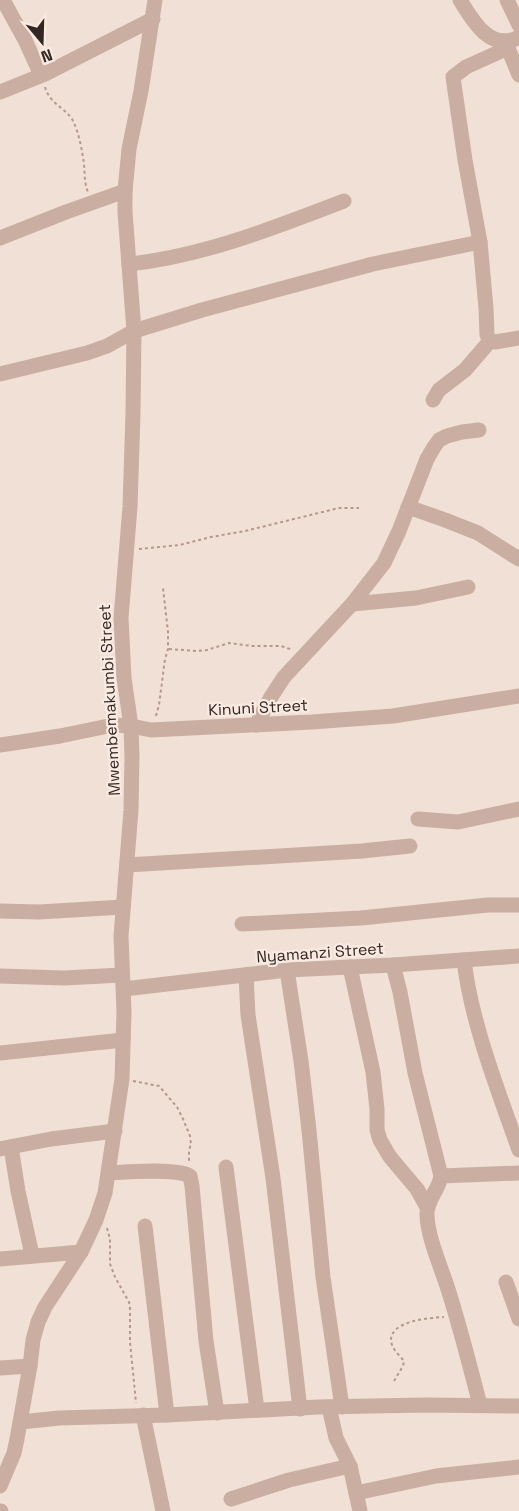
<svg xmlns="http://www.w3.org/2000/svg" width="519" height="1511" font-family="'Space Grotesk',sans-serif">
	<style>
		.lines { fill: none; stroke-linecap: round; stroke-linejoin: round }
		.path { stroke: #b5988b; stroke-width: 2; stroke-dasharray: 3 3; stroke-linecap: butt }
		.minor { stroke: #c9aea1; stroke-width: 15 }
		.labels { text-anchor: middle; stroke-width: 4.5; stroke-linejoin: round; paint-order: stroke }
		.street-label { font-size: 16px; fill: #332724; stroke: #f9ebe1 }
	</style>
	<rect width="100%" height="100%" fill="#f1e0d5"/>
	<g class="lines">
		<g class="path">
			<path d="M45,87C50,104 64,107 72,119C79,132 82,150 84,164C85,173 84,183 88,192"/>
			<path d="M139,549L180,545L211,537L245,531L339,508H359"/>
			<path d="M169,649L197,651L207,650L229,643L252,646H281L293,650"/>
			<path d="M156,716L159,705L165,659L168,649V632L163,588"/>
			<path d="M133,1081L159,1086L177,1107L183,1119L190,1136L191,1144L189,1150V1161"/>
			<path d="M107,1228L110,1239V1264L115,1277L129,1302L130,1308V1342L136,1403"/>
			<path d="M394,1381L403,1366L404,1361C399,1355 392,1349 391,1341C390,1320 431,1318 444,1317"/>
		</g>
		<g class="minor">
			<path d="M3,0L25,40L41,75"/>
			<path d="M460,0C472,20 491,53 519,37"/>
			<path d="M507,0L519,25"/>
			<path d="M505,41L519,75"/>
			<path d="M508,48L466,67L453,77L465,160L480,242L486,308L487,335L490,341L495,342L519,338"/>
			<path d="M0,92L45,74L153,19"/>
			<path d="M0,238L66,212L125,191"/>
			<path d="M129,264C203,256 274,228 344,201"/>
			<path d="M0,374L87,353L107,346L134,331L202,310L373,264L480,242"/>
			<path d="M433,400L439,390L465,370L490,341"/>
			<path d="M408,507L445,520L478,533L519,559"/>
			<path d="M352,604L416,598L468,587"/>
			<path d="M256,725L271,697L284,677L352,604L384,563L399,531L427,459L434,447L439,440L447,436L462,432L479,430"/>
			<path d="M0,745L60,736L113,725L131,726L151,730L312,722L393,716L519,696"/>
			<path d="M418,819L458,822L519,809"/>
			<path d="M127,865L362,851L410,846"/>
			<path d="M0,911L39,912L123,907"/>
			<path d="M242,924L361,918L488,905H519"/>
			<path d="M464,960C471,1022 498,1090 519,1150"/>
			<path d="M393,965L400,992L415,1073L441,1176C439,1190 427,1199 427,1214C427,1236 441,1267 448,1289C460,1327 470,1366 480,1405"/>
			<path d="M350,967L373,1072L377,1109V1130L380,1140L390,1157L417,1189L427,1207"/>
			<path d="M287,970L301,1061L309,1130L323,1277L342,1407"/>
			<path d="M246,975L248,1015L273,1178L300,1409"/>
			<path d="M0,976L64,978L122,975"/>
			<path d="M124,989L287,970L393,965L519,956"/>
			<path d="M0,1053L123,1040"/>
			<path d="M11,1147L18,1191L32,1255"/>
			<path d="M0,1149L51,1139L115,1131"/>
			<path d="M226,1167L257,1410"/>
			<path d="M109,1173C127,1172 175,1168 190,1176L192,1186L206,1341L217,1413"/>
			<path d="M441,1176L519,1173"/>
			<path d="M145,1226L167,1415"/>
			<path d="M0,1259L81,1252"/>
			<path d="M506,1282L519,1319"/>
			<path d="M0,1368L30,1366"/>
			<path d="M329,1407L336,1438L350,1466L360,1511"/>
			<path d="M143,1415L163,1511"/>
			<path d="M21,1422L59,1418L167,1415L318,1407L426,1405L519,1406"/>
			<path d="M0,1486L14,1453L17,1439L30,1366L33,1340L38,1322L45,1307L81,1252L96,1220L105,1193L122,1079L124,1012L121,936L131,810L132,757L131,726L124,678L121,618L130,507L133,413L134,331L125,212V191L129,149L141,91L155,0"/>
			<path d="M356,1493L436,1476L519,1467"/>
			<path d="M231,1499L289,1480L350,1466"/>
			<path d="M0,1511H1"/>
		</g>
	</g>
	<g class="labels">
		<g class="street-label">
			<text transform="translate(109 700) rotate(-93)" y="6">Mwembemakumbi Street</text>
			<text transform="translate(258 707) rotate(-3)" y="6">Kinuni Street</text>
			<text transform="translate(320 952) rotate(-4)" y="6">Nyamanzi Street</text>
		</g>
	</g>
	<g transform="translate(42 42) rotate(161)" stroke="#f9ebe1" stroke-width="4.5" paint-order="stroke">
	<path d="M0-4.5L10 22L0 15L-10 22Z" fill="#332724"/>
	<text y="-9" font-size="16" font-weight="bold" text-anchor="middle" fill="#332724">N</text>
	</g>
</svg>
